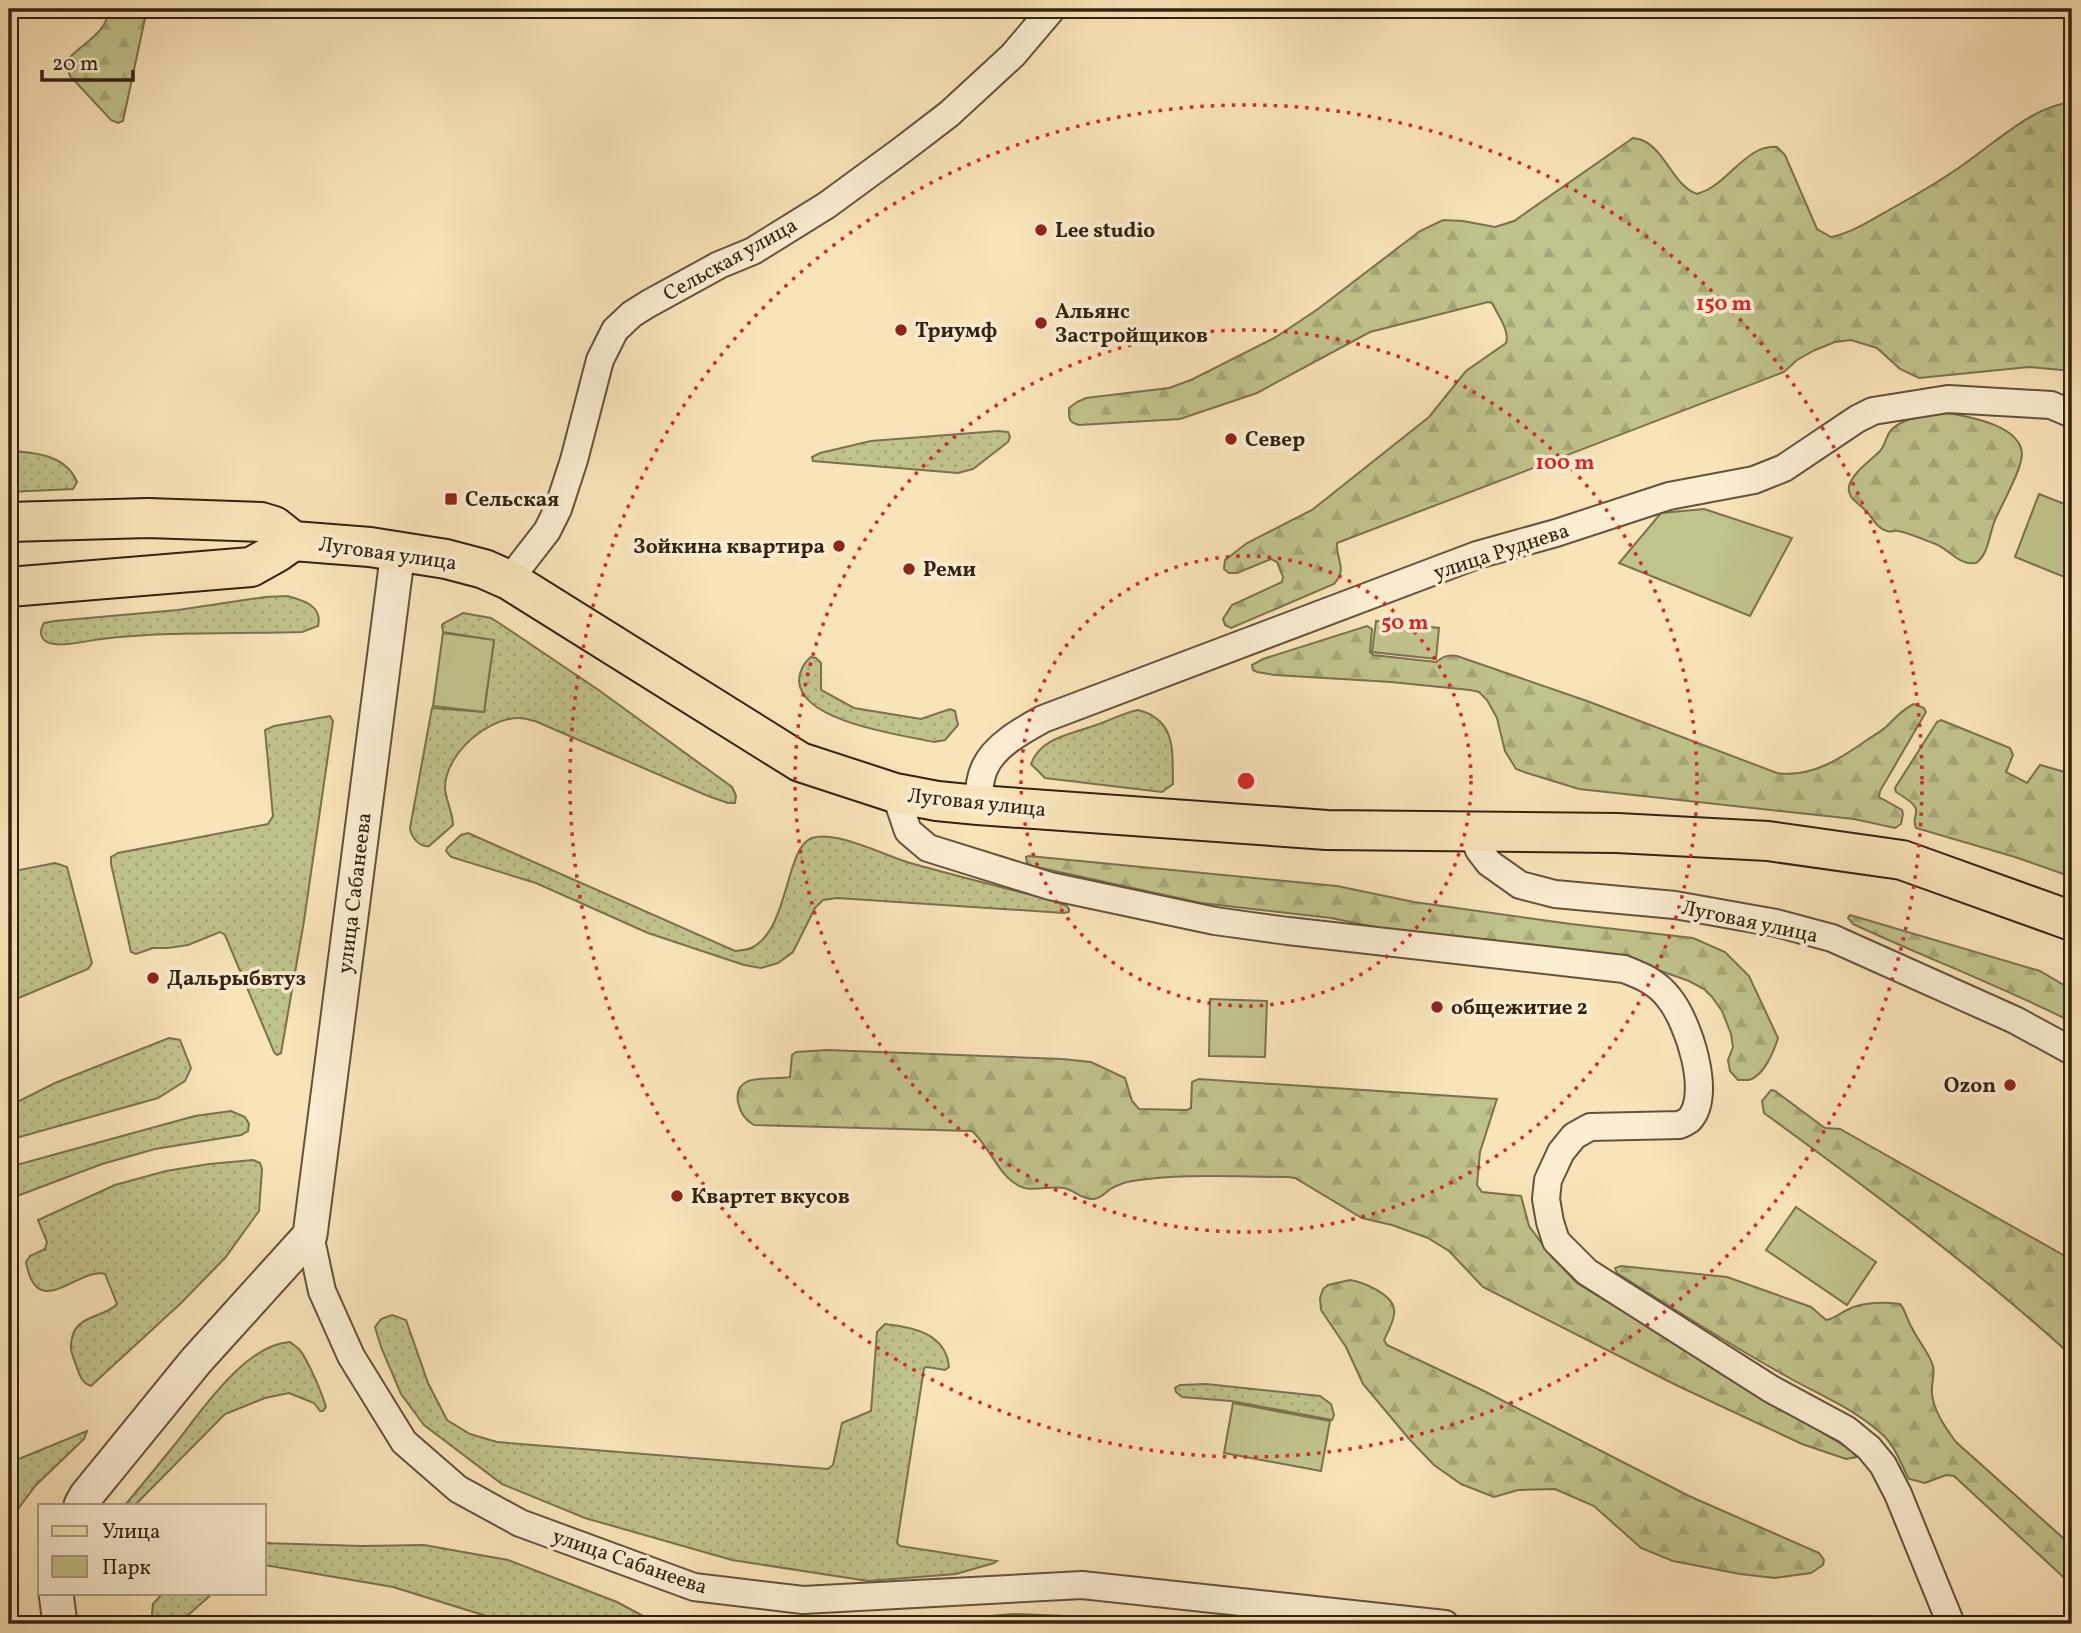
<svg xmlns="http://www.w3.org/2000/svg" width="2081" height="1633" font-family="Vollkorn,serif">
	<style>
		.grass { fill: url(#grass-dots); stroke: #7a724e; stroke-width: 2 }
		.forest { fill: url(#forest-firs); stroke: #7a724e; stroke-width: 2 }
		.park { fill: #c1c38c; stroke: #7a724e; stroke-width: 2 }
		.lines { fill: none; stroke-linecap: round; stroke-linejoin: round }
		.minor-casing { stroke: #64523a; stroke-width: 30 }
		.tertiary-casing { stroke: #64523a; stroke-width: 37 }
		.primary-casing { stroke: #32220f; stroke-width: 42 }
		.minor { stroke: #fbedd2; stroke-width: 26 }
		.tertiary { stroke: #fbedd2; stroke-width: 33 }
		.primary { stroke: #f9e4b9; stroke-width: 38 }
		.ring { fill: none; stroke: #d62828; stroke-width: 3.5; stroke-dasharray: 3.5 7 }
		.poi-dot { fill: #8f2418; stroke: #fbedd2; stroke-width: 2.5 }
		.labels { text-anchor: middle; stroke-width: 7; stroke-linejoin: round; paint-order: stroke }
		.poi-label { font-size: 21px; font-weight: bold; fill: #32220f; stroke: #fbedd2; text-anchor: start }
		.street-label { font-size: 21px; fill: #32220f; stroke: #fbedd2 }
		.centre { fill: #d62828; stroke: #fbedd2; stroke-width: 3.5 }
		.ring-label { font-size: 21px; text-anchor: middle; font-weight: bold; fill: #d62828; stroke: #fbedd2; stroke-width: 7; stroke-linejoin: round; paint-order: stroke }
	</style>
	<defs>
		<pattern id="grass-dots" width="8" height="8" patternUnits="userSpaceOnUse" patternTransform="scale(1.75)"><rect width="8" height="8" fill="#c1c38c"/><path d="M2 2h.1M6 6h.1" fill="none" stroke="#a6a778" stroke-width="1.8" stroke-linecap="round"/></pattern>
		<pattern id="forest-firs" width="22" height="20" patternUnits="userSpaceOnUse" patternTransform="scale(1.75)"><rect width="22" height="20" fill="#c1c38c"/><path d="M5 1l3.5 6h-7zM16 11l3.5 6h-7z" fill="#a6a778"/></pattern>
	</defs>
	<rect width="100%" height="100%" fill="#f9e4b9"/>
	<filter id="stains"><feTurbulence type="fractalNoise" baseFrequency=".00286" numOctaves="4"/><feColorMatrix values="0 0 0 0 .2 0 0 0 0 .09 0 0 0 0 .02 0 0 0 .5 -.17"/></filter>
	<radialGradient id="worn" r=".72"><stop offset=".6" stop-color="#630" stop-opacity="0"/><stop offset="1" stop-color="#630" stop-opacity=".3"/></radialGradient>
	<g class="grass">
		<path d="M998,431L1008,432L1010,437L1008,442L973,469L958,473L813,461L812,457L820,453L871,441Z"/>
		<path d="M9,451C35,452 66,455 77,482L73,489L9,492Z"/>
		<path d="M287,596C303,600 323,606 318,626L302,632C235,634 167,631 101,639C87,641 59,648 47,642C39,638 40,629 44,623L55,621L178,610L265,597Z"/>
		<path d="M463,613L491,618L499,623L600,691L732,787L736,796L735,803H728L708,796L535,721C530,720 524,718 519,718C486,718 445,755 445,788C446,801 453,813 453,825L429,846C420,848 411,837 410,828L432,708L484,712L494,640L443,632L442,625L444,623Z"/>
		<path d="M811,657L816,658L821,663V690L854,708L921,719L950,709L955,711L958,725L945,740L934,742C902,735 801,722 799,681C799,672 804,662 811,657Z"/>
		<path d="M1138,710C1177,720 1172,751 1173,784L1162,792L1045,778L1031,764C1041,737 1072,734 1096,725C1110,720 1124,713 1138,710Z"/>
		<path d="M330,716L333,721L304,921L281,1053L277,1055L274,1052L225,935L220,932L188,945L168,948H153L136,954L131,952L111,864V857L118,853L268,824L273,816L265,730L274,726Z"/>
		<path d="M468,833L735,951C740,950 747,950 751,948C789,931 785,847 812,838C836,830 886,856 910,863C957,876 1004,888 1051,900L1067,906L1069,909V912L1064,913L837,898L823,900L815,908L793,952L778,963L761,968L744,965L648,933L536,883L451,857L446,851L447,848L461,835Z"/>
		<path d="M55,863L67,867L92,963L88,969L9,1002V872Z"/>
		<path d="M169,1038L180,1040L191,1068L185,1081L158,1098L9,1140V1106L55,1083Z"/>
		<path d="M231,1111L245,1117L249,1124L248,1131L241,1135L155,1149L102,1164L9,1199V1167L195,1116Z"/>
		<path d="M253,1160L260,1163L262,1169L259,1211L225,1258L180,1304L91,1386C81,1383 79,1373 76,1365C71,1352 69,1347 73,1334C80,1315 105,1317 117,1304L105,1274C79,1266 37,1324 26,1262L30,1256L45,1249L47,1242L38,1220L115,1185L166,1171L209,1164Z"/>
		<path d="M392,1315L406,1320L428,1383L447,1420L470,1434L497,1442L828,1469L833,1465L842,1423L871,1411L877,1332L885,1324C912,1327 946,1333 949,1367L945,1370L927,1367L924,1368L897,1543L900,1546L997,1561L994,1563L956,1574L868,1581L732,1560L585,1518L502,1484L424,1425L401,1394L381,1347L375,1327L381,1319Z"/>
		<path d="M290,1342C291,1343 298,1348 299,1349C308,1360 322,1393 326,1407L323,1411H320L314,1403L289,1393L265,1398L225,1414L135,1505H125C142,1485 159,1464 176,1443C201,1411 246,1344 290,1342Z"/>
		<path d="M1206,1384L1320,1396L1331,1404L1334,1415L1332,1420L1231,1401L1182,1397L1176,1392L1175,1388L1180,1385Z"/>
		<path d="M87,1431L84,1439L36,1485L9,1521V1463Z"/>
		<path d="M264,1543L362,1546L424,1545L508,1560L617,1602L658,1624H512L393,1587L264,1565Z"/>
		<path d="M163,1593H213L178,1624H151L153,1604Z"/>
		<path d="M1013,1614L1092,1617L1138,1624H924L933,1621Z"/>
	</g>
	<g class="forest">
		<path d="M109,9H147L123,121L118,123L111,120L70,76L65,63C80,43 106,36 109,9Z"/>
		<path d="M2072,102V371L2029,367L1919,378L1900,369L1877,348L1851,340L1835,342L1815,350L1797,360L1784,372L1337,543C1336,561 1348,568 1334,584L1231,628L1225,625L1223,619L1232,605L1282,582L1283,577L1277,562L1271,559L1237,573H1229L1224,569L1225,560L1247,543L1312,510L1429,417L1466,371L1506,343C1510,331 1498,315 1492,303L1488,302L1370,332L1257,393L1180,419L1079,425C1068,422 1069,418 1069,408L1077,402L1086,398L1169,388L1191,380L1276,337L1318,309L1420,231L1443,220L1463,221L1495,227L1514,221L1633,138C1637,139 1641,139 1644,141C1666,152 1674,186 1697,194C1702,192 1708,190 1712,187C1733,174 1751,144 1777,147L1785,155L1817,229L1831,237C1851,233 1870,221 1889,210C1918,194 1948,177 1975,156C2004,135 2036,106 2072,102Z"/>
		<path d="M1948,413C1971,417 2022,426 2022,455C2021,471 2002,504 1995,520C1989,534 1989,554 1976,563C1958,566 1949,548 1933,543C1922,539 1909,533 1898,531C1892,530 1893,533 1887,531C1877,528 1874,520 1868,513C1861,504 1844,498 1850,483C1856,470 1869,462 1879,452C1886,446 1885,436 1892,429C1906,416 1931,415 1948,413Z"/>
		<path d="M1367,626L1372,629L1370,652L1373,655L1436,662C1443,657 1448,654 1457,656L1587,701L1777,773C1811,778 1840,759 1867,740C1874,735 1883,731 1889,724C1897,716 1903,709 1914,704L1924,708L1926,712L1880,791L1879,797L1902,810L1903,814L1901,824L1895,828L1854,819L1579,789L1527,773L1516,769L1505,751L1497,718L1487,700L1479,692L1470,690L1391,682L1275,675L1257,672L1253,670L1252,665L1263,659Z"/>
		<path d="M1941,720L2010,748L2013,755L2006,772L2027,783L2040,765L2072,774V877L2015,857L1916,828C1912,819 1917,817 1916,809C1914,802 1902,796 1896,792L1895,788L1937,722Z"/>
		<path d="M1029,856L1337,886L1414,902L1571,924L1693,938L1725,952L1749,976L1778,1038C1774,1051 1764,1076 1749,1080C1749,1080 1739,1080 1738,1080L1730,1071L1728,1060L1733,1047L1731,1034L1722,1011L1712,997L1704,989L1689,981L1630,960L1405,933L1331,918L1201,903L1032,866L1027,863L1026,857Z"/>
		<path d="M1850,915L2040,971L2072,990V1022C2001,986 1926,958 1853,924L1848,918Z"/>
		<path d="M827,1050L1062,1059L1091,1062L1125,1078L1132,1101L1139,1109L1187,1110L1191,1108L1192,1082L1199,1079L1497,1099L1480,1152L1477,1185L1482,1192L1521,1196L1529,1226L1552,1257L1577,1283L1851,1450L1857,1457L1846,1459L1802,1444L1678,1386L1483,1287L1449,1251L1428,1238L1392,1225L1362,1218L1295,1178L1288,1177C1237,1177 1183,1173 1132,1181C1126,1182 1118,1185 1112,1188C1106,1192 1101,1198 1094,1199C1082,1200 1074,1190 1064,1188C1048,1185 1030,1194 1016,1184C997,1172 989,1146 972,1131L754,1125C745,1120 740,1113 738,1102C733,1071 771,1081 790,1077L792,1055L796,1052Z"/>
		<path d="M1771,1090L1775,1091L1825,1128L1840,1129L2072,1260V1356C1975,1268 1870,1190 1764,1113L1762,1101Z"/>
		<path d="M1621,1266L1727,1277L1811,1307L1826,1320C1835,1318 1839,1314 1847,1310C1862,1302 1883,1302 1900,1304C1906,1311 1907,1320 1912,1328C1918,1341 1929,1352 1933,1366C1935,1375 1931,1384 1932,1393C1933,1410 1946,1429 1956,1442L2072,1546V1585L1954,1476L1946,1475L1925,1483L1909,1479C1901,1465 1897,1449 1885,1437C1858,1410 1819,1395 1786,1376C1728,1344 1672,1308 1617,1273L1615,1268Z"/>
		<path d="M1350,1280C1363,1282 1392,1294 1394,1309C1396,1318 1388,1332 1384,1340L1387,1345L1484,1391L1689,1496L1819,1553L1824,1560L1823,1565L1811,1573L1775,1578L1740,1574L1673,1561L1641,1548L1594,1506L1555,1489L1518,1490L1494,1497L1461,1484L1434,1465L1410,1440L1363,1384L1346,1347L1321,1310L1320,1298L1323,1289L1328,1285Z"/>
	</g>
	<g class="park">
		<path d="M2039,494L2072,507V580L2015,557Z"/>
		<path d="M1704,509L1792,538L1750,616L1619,563L1661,513Z"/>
		<path d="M1376,621L1439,628L1436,659L1372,652Z"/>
		<path d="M443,633L494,640L484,712L433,706Z"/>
		<path d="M1210,999L1267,1001L1265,1057L1209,1056Z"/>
		<path d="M1796,1207L1876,1262L1847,1305L1766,1250Z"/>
		<path d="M1233,1403L1330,1421L1321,1471L1224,1453Z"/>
	</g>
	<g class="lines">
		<g class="minor-casing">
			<g id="minor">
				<path d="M509,580L547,531L558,509L574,460L600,360L615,330L632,314L648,304L719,265L753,251L827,205L902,150L949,114L1013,55L1052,9"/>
				<path d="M895,793L908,831L928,848L1050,886L1215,921L1288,931L1624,969C1642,976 1657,982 1669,998C1688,1021 1713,1095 1689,1120C1689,1120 1681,1125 1680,1125L1590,1127L1574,1136L1561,1152L1548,1180L1546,1199L1550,1222L1556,1241L1587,1272L1771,1389L1847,1430L1869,1448L1883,1465L1898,1494L1951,1624"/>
				<path d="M978,805C979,793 979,779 985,767C995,745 1023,730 1043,719L1477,555L1556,533L1669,496L1754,480L1784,468L1857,419L1873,411L1948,399L2051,405L2072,414"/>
				<path d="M1471,832L1479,850L1489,863L1520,885L1555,894L1675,905L1776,923L1832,938L2015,1020L2072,1051"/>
				<path d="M310,1235L322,1291L351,1356L404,1442L458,1489L520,1523L694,1587L803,1600L1082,1585L1445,1624"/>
			</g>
		</g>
		<g class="tertiary-casing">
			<g id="tertiary">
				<path d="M81,1505L86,1496L196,1361L310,1235L398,551"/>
				<path d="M56,1593L60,1624"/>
			</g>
		</g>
		<g class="primary-casing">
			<g id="primary">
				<path d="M9,522L148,518L261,522L274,526L293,541L370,547L446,559L484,569L509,580L800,762L895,793L937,801L978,805L1327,830L1617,833L1768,841L1902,860L2072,921"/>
				<path d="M9,587L251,567L276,553L293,541"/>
			</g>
		</g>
		<use href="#minor" class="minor"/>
		<use href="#tertiary" class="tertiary"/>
		<use href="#primary" class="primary"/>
	</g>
	<g class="ring">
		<circle cx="1246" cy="781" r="225"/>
		<circle cx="1246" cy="781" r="451"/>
		<circle cx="1246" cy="781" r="676"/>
	</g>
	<g class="poi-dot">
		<circle cx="1041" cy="230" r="7"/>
		<circle cx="1041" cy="323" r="7"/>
		<circle cx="901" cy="330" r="7"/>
		<circle cx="1231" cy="439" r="7"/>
		<rect x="444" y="492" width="14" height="14" rx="3.5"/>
		<circle cx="839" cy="546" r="7"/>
		<circle cx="909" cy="569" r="7"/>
		<circle cx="153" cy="978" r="7"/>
		<circle cx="1437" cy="1007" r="7"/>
		<circle cx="2010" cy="1085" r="7"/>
		<circle cx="677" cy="1196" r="7"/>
	</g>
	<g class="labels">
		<g class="poi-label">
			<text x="1055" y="237">Lee studio</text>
			<text x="1055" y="318">Альянс<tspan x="1055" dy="24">Застройщиков</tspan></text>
			<text x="915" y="337">Триумф</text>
			<text x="1245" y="446">Север</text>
			<text x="465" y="506">Сельская</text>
			<text x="825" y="553" text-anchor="end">Зойкина квартира</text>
			<text x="923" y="576">Реми</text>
			<text x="167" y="985">Дальрыбвтуз</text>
			<text x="1451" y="1014">общежитие 2</text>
			<text x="1996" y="1092" text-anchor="end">Ozon</text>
			<text x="691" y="1203">Квартет вкусов</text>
		</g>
		<g class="street-label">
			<text transform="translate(730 259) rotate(-29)" y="7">Сельская улица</text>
			<text transform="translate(1501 551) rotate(-18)" y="7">улица Руднева</text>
			<text transform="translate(388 553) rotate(8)" y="7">Луговая улица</text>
			<text transform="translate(977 802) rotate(6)" y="7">Луговая улица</text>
			<text transform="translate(354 893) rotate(-83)" y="7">улица Сабанеева</text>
			<text transform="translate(1750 921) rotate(12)" y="7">Луговая улица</text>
			<text transform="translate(630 1561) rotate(19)" y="7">улица Сабанеева</text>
		</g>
	</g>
	<circle cx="1246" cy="781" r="10" class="centre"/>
	<g class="ring-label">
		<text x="1724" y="310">150 m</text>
		<text x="1565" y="469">100 m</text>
		<text x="1405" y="629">50 m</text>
	</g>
	<rect width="2081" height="1633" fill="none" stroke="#f9e4b9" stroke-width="35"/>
	<rect x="10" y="10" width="2060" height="1612" fill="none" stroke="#32220f" stroke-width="3.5"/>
	<rect x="18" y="18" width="2046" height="1598" fill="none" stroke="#32220f" stroke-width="2"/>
	<rect x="38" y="1504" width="228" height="91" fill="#fbedd2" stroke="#ab9c84" stroke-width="2"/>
	<rect x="52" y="1526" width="35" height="10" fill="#f9e4b9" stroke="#ab9c84" stroke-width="2"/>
	<text x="102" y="1538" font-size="21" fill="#32220f">Улица</text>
	<rect x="52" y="1556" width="35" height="21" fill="#c1c38c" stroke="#ab9c84" stroke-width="2"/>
	<text x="102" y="1574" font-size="21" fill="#32220f">Парк</text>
	<path d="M42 70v10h91v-10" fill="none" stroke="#32220f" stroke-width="3.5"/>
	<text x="52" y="70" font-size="21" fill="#32220f" stroke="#fbedd2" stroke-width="5" paint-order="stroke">20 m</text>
	<rect width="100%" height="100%" filter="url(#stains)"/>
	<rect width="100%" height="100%" fill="url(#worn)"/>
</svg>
